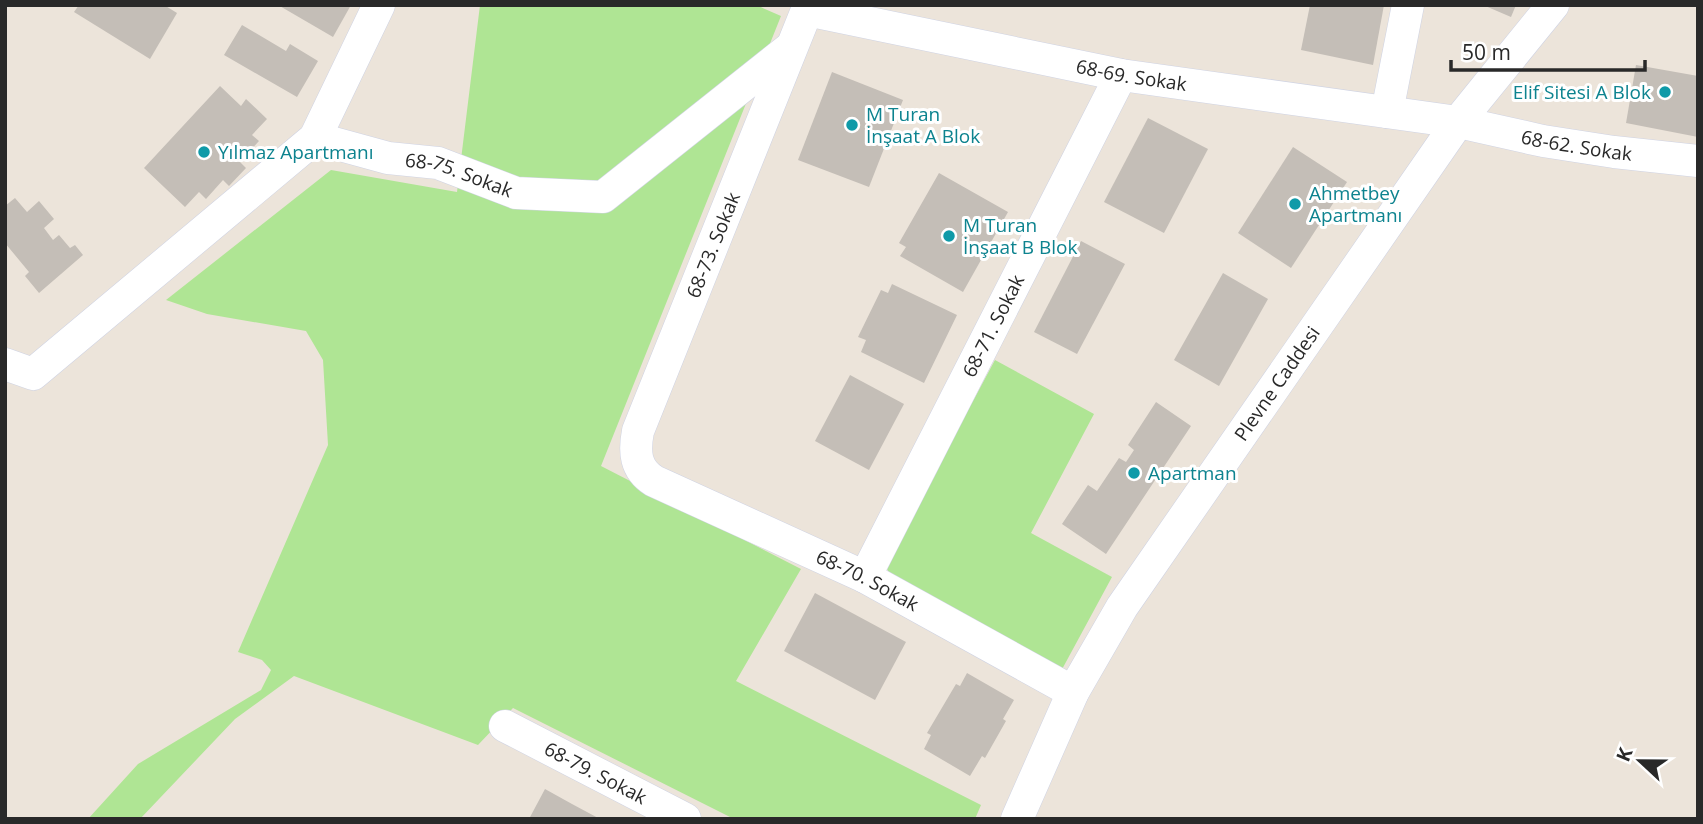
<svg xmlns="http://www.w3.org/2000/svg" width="1703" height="824" font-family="'Open Sans',sans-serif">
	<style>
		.green { fill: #afe594 }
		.building { fill: #c4beb7 }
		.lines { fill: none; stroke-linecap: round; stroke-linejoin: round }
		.minor-casing { stroke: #cfd3e3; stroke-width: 33 }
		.minor { stroke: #fff; stroke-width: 32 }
		.culture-dot { fill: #0f9aa8; stroke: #fff; stroke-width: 2.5 }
		.labels { text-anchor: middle; stroke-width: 6; stroke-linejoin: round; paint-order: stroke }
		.street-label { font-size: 19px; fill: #292929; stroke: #fff }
		.culture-label { font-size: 19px; fill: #0d838f; stroke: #fff; text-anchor: start }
	</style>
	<rect width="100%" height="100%" fill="#ece4da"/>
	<g class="green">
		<path d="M480,5H756L781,16L601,466L801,569L736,681L981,805L975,819H734L513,708L478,745L294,676L235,719L140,819H88L138,764L261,690L271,670L262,660L238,652L328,445L323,360L306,331L207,314L166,300L331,170L457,192Z"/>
		<path d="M995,360L1094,414L1031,533L1112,577L1060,673L895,583L887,569L902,533Z"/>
	</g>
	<g class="building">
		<path d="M79,5H164L177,13L150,59L74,12Z"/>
		<path d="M278,5H351L333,37Z"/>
		<path d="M1310,5H1384L1373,65L1301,50Z"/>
		<path d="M1483,5H1516L1511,17Z"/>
		<path d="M242,25L286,51L290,44L318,61L297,97L224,55Z"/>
		<path d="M1636,65L1698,76V137L1626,123Z"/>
		<path d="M832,72L903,100L869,187L798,160Z"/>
		<path d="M220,86L241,106L246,99L267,119L252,135L259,141L240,162L246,168L229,186L223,180L206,199L199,192L185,207L144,168Z"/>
		<path d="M1148,118L1208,149L1164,233L1104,202Z"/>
		<path d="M1293,147L1347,182L1291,268L1238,233Z"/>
		<path d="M939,173L1008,212L963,292L900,256L906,247L899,243Z"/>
		<path d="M15,198L27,212L39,201L54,219L44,228L53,240L59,235L70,248L75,245L83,255L39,293L25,276L29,272L5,243V206Z"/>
		<path d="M1081,241L1125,264L1077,354L1034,332Z"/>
		<path d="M1223,273L1268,299L1219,386L1174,360Z"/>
		<path d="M892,284L957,315L924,383L861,352L866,340L858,337L881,290L888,293Z"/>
		<path d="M850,375L904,404L869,470L815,441Z"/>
		<path d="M1156,402L1191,426L1106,554L1062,524L1088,485L1097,491L1119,458L1126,462L1134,450L1128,445Z"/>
		<path d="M815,593L906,642L875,700L784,651Z"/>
		<path d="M967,673L1014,700L1003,719L1006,721L985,758L982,756L970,776L924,749L931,735L927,733L956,684L960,686Z"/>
		<path d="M545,789L572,804L600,819H529Z"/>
	</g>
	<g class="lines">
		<g class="minor-casing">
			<g id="minor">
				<path id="s1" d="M809,5L638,431C634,452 635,469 654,481L865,577L1073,692"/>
				<path id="s2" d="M807,10L1121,75L1458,122L1543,141L1614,152L1698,161"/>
				<path d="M1387,112L1408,5"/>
				<path id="s3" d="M315,138L388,158L438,163L516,193L603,197L789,49"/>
				<path d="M5,364L33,374L315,138L379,5"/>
				<path id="s4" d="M865,577L1121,75"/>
				<path id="s5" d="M505,726L685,819"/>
				<path id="s6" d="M1017,819L1073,692L1122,607L1458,122L1553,5"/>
			</g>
		</g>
		<use href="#minor" class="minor"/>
	</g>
	<g class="culture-dot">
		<circle cx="1665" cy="92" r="7"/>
		<circle cx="852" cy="125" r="7"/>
		<circle cx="204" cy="152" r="7"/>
		<circle cx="1295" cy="204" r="7"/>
		<circle cx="949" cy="236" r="7"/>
		<circle cx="1134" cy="473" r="7"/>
	</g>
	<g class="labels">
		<g class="street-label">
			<text dy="7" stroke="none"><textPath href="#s2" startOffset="331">68-69. Sokak</textPath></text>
			<text dy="7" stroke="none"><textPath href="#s2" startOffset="782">68-62. Sokak</textPath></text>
			<text dy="7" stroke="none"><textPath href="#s3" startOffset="149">68-75. Sokak</textPath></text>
			<text transform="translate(713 245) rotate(-68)" y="7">68-73. Sokak</text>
			<text dy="7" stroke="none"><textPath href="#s4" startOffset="282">68-71. Sokak</textPath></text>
			<text dy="7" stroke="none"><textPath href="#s6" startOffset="509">Plevne Caddesi</textPath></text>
			<text dy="7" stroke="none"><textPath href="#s1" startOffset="751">68-70. Sokak</textPath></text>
			<text dy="7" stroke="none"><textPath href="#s5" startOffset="102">68-79. Sokak</textPath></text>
		</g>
		<g class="culture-label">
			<text x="1651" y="99" text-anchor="end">Elif Sitesi A Blok</text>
			<text x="866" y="121">M Turan<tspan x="866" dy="22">İnşaat A Blok</tspan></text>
			<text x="218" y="159">Yılmaz Apartmanı</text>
			<text x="1309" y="200">Ahmetbey<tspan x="1309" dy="22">Apartmanı</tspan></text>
			<text x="963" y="232">M Turan<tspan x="963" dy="22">İnşaat B Blok</tspan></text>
			<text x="1148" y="480">Apartman</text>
		</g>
	</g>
	<rect width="1703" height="824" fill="none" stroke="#292929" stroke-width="14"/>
	<g transform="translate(1640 761) rotate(292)" stroke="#ffffff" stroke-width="5" paint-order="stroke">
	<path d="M0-5L12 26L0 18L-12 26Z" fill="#292929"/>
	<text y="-10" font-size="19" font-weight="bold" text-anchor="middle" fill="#292929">K</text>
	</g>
	<path d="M1451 60v10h194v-10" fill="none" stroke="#292929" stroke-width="3.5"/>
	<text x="1462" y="60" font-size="21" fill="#292929" stroke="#ffffff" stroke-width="5" paint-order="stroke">50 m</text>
</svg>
